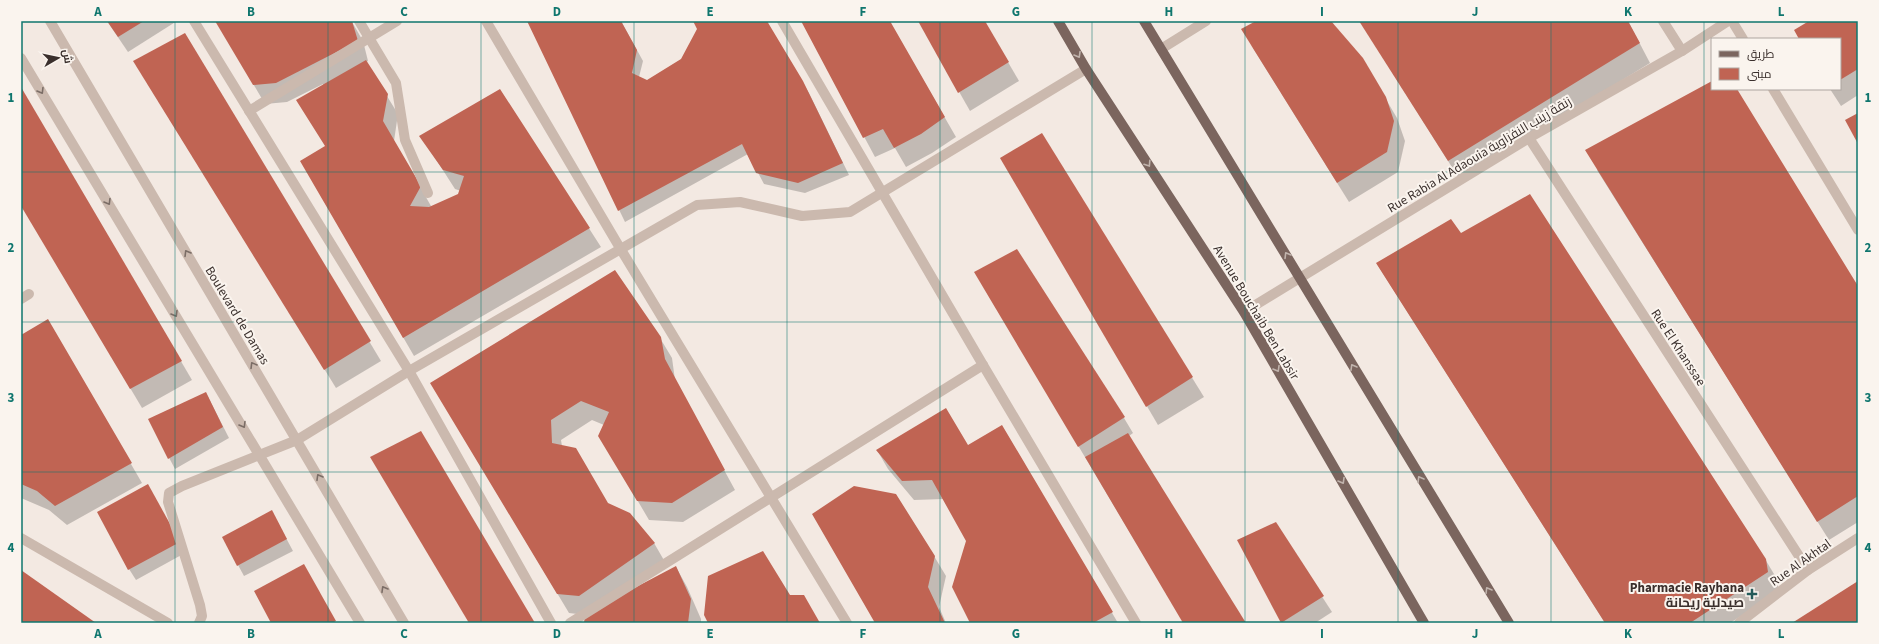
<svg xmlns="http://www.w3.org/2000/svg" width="1879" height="644" font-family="'Source Sans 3',Cairo,sans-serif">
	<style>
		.shadow { fill: #0003 }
		.building { fill: #c06453 }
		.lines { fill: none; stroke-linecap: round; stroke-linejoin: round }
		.minor { stroke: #cbb9ae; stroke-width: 10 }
		.major { stroke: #7b655e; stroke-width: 10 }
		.oneway { stroke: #c1b4ad }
		.oneway2 { stroke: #7b6d66 }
		.grid { fill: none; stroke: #0f766e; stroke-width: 1; stroke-opacity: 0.55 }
		.poi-dot { fill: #235a59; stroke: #faf4ee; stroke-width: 1.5 }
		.labels { text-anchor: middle; stroke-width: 4; stroke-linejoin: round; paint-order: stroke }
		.street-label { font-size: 13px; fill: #3a2f2c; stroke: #faf4ee }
		.poi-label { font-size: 13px; font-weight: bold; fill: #3a2f2c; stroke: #faf4ee; text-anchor: end }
		.neatline { fill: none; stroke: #0f766e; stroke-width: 1.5 }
		.grid-label { font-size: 13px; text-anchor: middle; font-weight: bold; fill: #0f766e }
	</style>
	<rect width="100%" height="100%" fill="#f3e9e2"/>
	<g class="shadow">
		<path d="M107,21H177L128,52Z"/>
		<path d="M216,21L352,22L363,41L368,61L366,62L398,114L394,141L431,206L430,208L459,195L461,191L455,189L421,136L500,90L601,247L414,356L301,161L326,147L323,84L287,102L265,104Z"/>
		<path d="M528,21H621L643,61L639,77L647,81L682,59L698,29L694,21H766L809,93L849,175L805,193L764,184L748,154L625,222Z"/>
		<path d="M802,21H889L956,137L932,153L906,167L895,148L875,157Z"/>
		<path d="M919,21H984L1019,81L970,111Z"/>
		<path d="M1259,21H1329L1362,59L1397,118L1405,141L1398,172L1349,202L1253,48Z"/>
		<path d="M1360,21H1628L1650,63L1460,180Z"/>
		<path d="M1811,21H1858V95L1841,106L1830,89H1840V39H1800Z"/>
		<path d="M185,34L381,361L336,388L146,81Z"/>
		<path d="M1712,82V89H1736L1858,288V522L1829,540L1597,170Z"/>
		<path d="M21,89L192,380L142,408L21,204Z"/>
		<path d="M1042,135L1204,397L1158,425L1001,158Z"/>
		<path d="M1460,234L1765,559L1777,579L1779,592L1730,623H1605L1377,264Z"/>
		<path d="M1016,250L1124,418L1133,433L1129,436L1244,623H1184L984,288Z"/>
		<path d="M48,321L142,483L67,525L49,510L21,498V336Z"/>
		<path d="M660,338L672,358L675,380L735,490L683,522L649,520L599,435L604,425L592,420L561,440L562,446L609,508L654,543L665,562L614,599L676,567L687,587L701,619V623H585L586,615L569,613L443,403Z"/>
		<path d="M206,393L229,438L175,469L149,420Z"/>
		<path d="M1002,426L1118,623H971L967,541L944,499L914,500L888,469L877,450L968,446Z"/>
		<path d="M147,486L185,553L136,580L129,569Z"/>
		<path d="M278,523L293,551L244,576L238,565Z"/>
		<path d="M1275,524L1332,612L1315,623H1282L1239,541Z"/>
		<path d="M934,556L946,576L939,607L946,623H876Z"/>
	</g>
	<g class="building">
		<path d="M107,21H144L118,37Z"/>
		<path d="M215,21H352L358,41L276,83L253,85Z"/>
		<path d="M527,21H621L637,50L632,73L647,80L681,59L697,29L693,21H767L803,81L843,163L798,183L756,173L742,144L618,211Z"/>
		<path d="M801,21H890L945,117L921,134L894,148L883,129L863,138Z"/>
		<path d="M918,21H985L1009,62L958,93Z"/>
		<path d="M1256,21H1331L1363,58L1386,97L1394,121L1387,152L1337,183L1241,29Z"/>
		<path d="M1359,21H1628L1640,43L1448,161Z"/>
		<path d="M1809,21H1858V69L1840,80V39H1799L1794,30Z"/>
		<path d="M185,33L371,341L324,370L133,61Z"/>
		<path d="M366,60L388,94L383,121L421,186L410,206L429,207L458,194L464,176L443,170L419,136L500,89L590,228L403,338L300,161L325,146L296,100Z"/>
		<path d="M1712,81V89H1737L1858,286V496L1817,522L1585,150Z"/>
		<path d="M21,87L182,361L130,389L21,206Z"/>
		<path d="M1858,113V144L1845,120Z"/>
		<path d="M1042,133L1193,377L1146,407L1000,158Z"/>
		<path d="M1530,194L1766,559L1768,572L1690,623H1605L1376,263L1451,219L1461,233Z"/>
		<path d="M1017,249L1125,417L1078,447L974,272Z"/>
		<path d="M615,270L661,337L665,359L725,470L672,503L637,501L598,436L609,412L581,401L551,420L552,443L576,448L608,503L630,513L655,543L579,596L557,594L430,383Z"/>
		<path d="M48,319L132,463L55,506L37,491L21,484V335Z"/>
		<path d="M206,392L223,427L168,459L148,419Z"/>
		<path d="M946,408L968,445L1002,425L1113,612L1093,623H970L952,587L966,541L932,480L902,481L876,450Z"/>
		<path d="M421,431L535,623H469L370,457Z"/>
		<path d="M1128,433L1246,623H1183L1085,457Z"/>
		<path d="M148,484L180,542L128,570L97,512Z"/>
		<path d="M854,486L896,494L935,556L928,587L945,623H875L812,514Z"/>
		<path d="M272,510L287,539L237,566L222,537Z"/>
		<path d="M1276,522L1324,596L1281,623L1237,540Z"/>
		<path d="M763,551L790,595H804L820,623H708L704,615L708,576Z"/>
		<path d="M304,564L336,621L332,623H271L254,591Z"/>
		<path d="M676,566L691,599L688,623H584L585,614Z"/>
		<path d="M21,570L96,623H21Z"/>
		<path d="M1858,581V623H1792Z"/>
	</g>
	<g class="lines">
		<g class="minor">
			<path d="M50,21L404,623"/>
			<path d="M194,21L409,371L551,623"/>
			<path d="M359,21L396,83L405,140L428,193"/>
			<path d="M486,21L620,248L847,623"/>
			<path d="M782,21L983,365L1136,623"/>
			<path d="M1663,21L1682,51"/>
			<path d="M1732,21L1743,39"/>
			<path d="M1161,49L1206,21"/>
			<path d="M21,58L360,623"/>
			<path d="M1773,89L1858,230"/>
			<path d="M249,111L397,21"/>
			<path d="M1529,138L1808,570"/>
			<path d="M21,299L29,294"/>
			<path d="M1244,312L1529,138L1682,51L1728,21"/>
			<path d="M21,538L168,623"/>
			<path d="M199,623L202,616L200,605L168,502L169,493L182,486L297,440L409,371L697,205L740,202L802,216L850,212L1086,69"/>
			<path d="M570,623L983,365"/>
			<path d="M1739,623L1808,570L1858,538"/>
		</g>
		<g class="major">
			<path d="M1058,21L1086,69L1244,312L1424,623"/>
			<path d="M1144,21L1509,623"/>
		</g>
	</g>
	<defs><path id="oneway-chevron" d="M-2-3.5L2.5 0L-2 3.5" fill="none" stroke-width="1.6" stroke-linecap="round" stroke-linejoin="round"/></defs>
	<g class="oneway">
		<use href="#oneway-chevron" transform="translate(1078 55) rotate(60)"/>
		<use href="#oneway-chevron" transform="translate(1148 164) rotate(57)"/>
		<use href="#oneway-chevron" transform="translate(1287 255) rotate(-121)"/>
		<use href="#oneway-chevron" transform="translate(1353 367) rotate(-120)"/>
		<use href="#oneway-chevron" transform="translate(1277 369) rotate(60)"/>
		<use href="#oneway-chevron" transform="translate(1420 479) rotate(-121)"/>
		<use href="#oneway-chevron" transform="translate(1342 481) rotate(60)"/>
		<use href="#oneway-chevron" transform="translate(1488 590) rotate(-121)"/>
	</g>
	<g class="oneway2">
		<use href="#oneway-chevron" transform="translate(41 91) rotate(59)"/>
		<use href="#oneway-chevron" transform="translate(108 202) rotate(59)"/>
		<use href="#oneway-chevron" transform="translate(187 253) rotate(-121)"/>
		<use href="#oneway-chevron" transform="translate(175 314) rotate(59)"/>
		<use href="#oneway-chevron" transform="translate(253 365) rotate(-121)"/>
		<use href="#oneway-chevron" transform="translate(243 425) rotate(59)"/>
		<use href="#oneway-chevron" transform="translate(319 477) rotate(-120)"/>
		<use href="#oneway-chevron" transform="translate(384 589) rotate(-120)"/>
	</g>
	<path class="grid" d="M175,21V623M328,21V623M481,21V623M634,21V623M787,21V623M940,21V623M1092,21V623M1245,21V623M1398,21V623M1551,21V623M1704,21V623M21,172H1858M21,322H1858M21,472H1858"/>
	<path class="poi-dot" d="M1750 588h4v4h4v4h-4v4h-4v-4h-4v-4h4z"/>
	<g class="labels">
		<g class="street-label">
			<text transform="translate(1479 154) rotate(-31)" y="5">Rue Rabia Al Adaouia زنقة زينب النفزاوية</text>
			<text transform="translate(1257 312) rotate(59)" y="5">Avenue Bouchaib Ben Labsir</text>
			<text transform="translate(238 315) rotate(59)" y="5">Boulevard de Damas</text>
			<text transform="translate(1679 347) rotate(57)" y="5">Rue El Khanssae</text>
			<text transform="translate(1800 562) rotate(-35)" y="5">Rue Al Akhtal</text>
		</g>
		<g class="poi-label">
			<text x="1744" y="592">Pharmacie Rayhana<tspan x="1744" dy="15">صيدلية ريحانة</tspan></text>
		</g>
	</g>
	<rect width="1879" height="644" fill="none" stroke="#faf4ee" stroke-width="44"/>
	<rect x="1711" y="38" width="130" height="52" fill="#faf4ee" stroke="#ada5a0"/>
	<rect x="1719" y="51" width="20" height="6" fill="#7b655e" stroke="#ada5a0"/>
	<text x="1747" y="58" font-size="12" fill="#3a2f2c">طريق</text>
	<rect x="1719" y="68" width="20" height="12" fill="#c06453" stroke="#ada5a0"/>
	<text x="1747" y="78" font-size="12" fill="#3a2f2c">مبنى</text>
	<g transform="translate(58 58) rotate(81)" stroke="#faf4ee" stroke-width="3" paint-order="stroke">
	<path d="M0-3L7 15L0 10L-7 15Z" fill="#3a2f2c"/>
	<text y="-6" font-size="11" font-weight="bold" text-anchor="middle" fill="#3a2f2c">ش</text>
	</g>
	<rect x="22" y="22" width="1835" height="600" class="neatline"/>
	<g class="grid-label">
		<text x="98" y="16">A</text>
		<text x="251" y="16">B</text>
		<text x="404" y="16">C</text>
		<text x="557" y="16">D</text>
		<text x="710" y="16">E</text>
		<text x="863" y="16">F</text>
		<text x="1016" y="16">G</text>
		<text x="1169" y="16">H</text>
		<text x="1322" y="16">I</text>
		<text x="1475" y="16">J</text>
		<text x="1628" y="16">K</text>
		<text x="1781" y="16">L</text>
		<text x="11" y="102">1</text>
		<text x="1868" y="102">1</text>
		<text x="11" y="252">2</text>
		<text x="1868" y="252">2</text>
		<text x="11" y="402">3</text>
		<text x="1868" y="402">3</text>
		<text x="11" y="552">4</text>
		<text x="1868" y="552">4</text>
		<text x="98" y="638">A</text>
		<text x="251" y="638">B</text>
		<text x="404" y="638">C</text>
		<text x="557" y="638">D</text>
		<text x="710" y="638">E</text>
		<text x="863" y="638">F</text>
		<text x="1016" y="638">G</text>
		<text x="1169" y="638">H</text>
		<text x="1322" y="638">I</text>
		<text x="1475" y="638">J</text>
		<text x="1628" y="638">K</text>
		<text x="1781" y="638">L</text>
	</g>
</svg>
